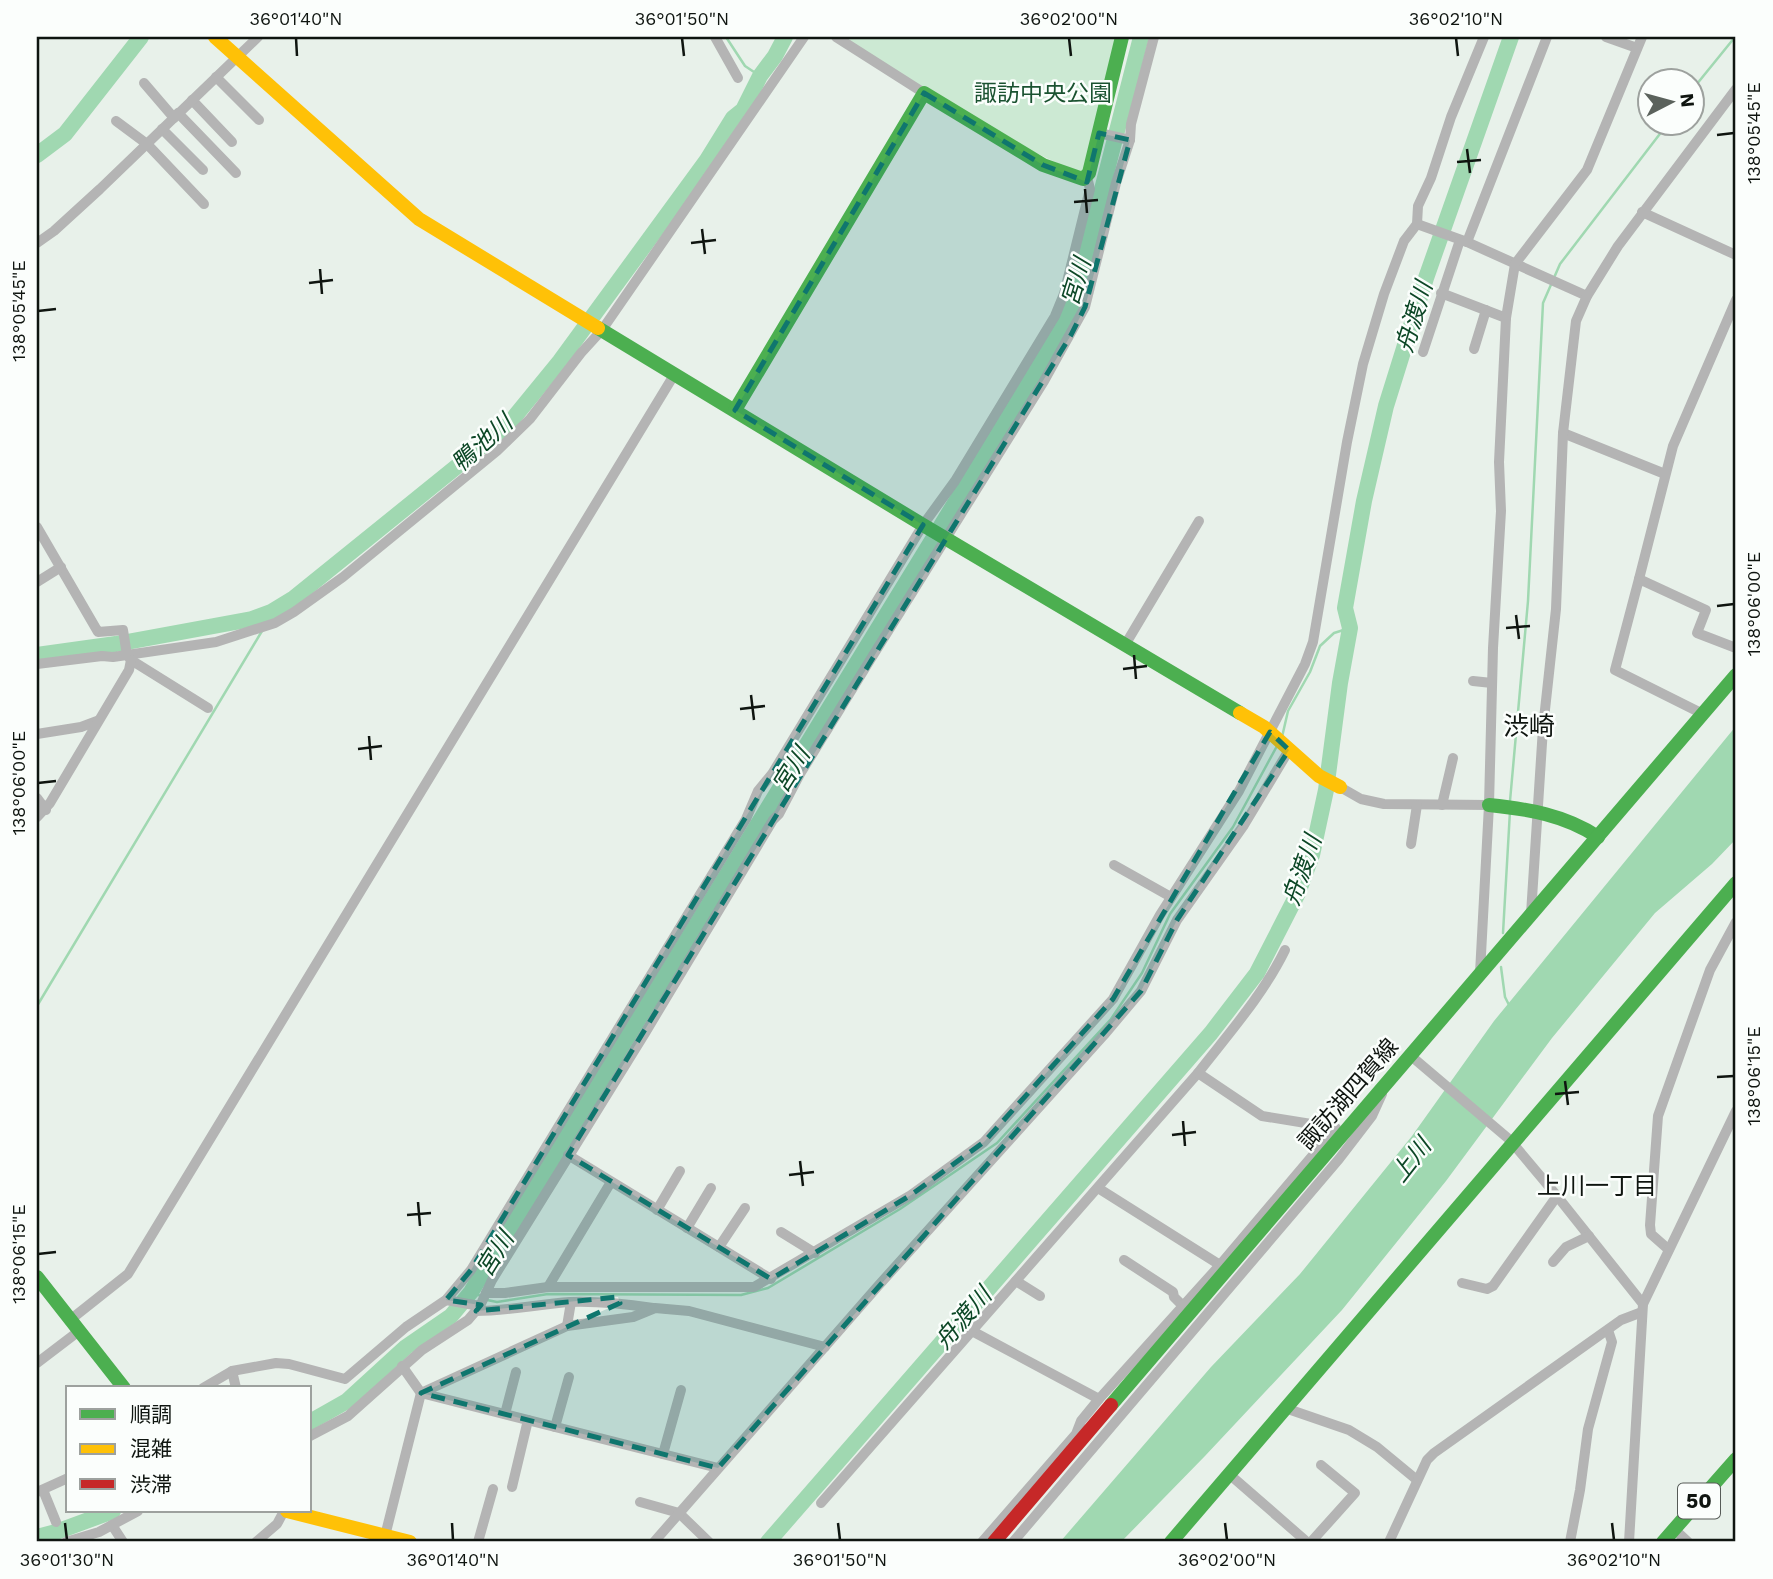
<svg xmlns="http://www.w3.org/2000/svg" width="1773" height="1579" font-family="'Work Sans','Noto Sans JP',sans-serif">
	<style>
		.green { fill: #cce9d3 }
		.water { fill: #a0d8b1 }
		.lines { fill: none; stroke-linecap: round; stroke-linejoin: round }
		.stream { stroke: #a0d8b1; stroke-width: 2.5 }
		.river { stroke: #a0d8b1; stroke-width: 16 }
		.street { stroke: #b4b4b4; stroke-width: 10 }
		.fast { stroke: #4caf50; stroke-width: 14 }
		.slow { stroke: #ffc107; stroke-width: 14 }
		.jam { stroke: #c62828; stroke-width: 14 }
		.marked { fill: #0f766e; fill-opacity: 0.2; stroke: #0f766e; stroke-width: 5; stroke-dasharray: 14 9; stroke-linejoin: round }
		.ticks { fill: none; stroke: #0f1510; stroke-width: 2.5 }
		.labels { text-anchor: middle; stroke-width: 5; stroke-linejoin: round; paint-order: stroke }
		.shield { fill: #fbfefc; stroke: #565b57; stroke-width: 2 }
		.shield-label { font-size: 21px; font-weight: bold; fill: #0f1510 }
		.park-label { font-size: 23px; fill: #1a5230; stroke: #fbfefc }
		.street-label { font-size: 23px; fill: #0f1510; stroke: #fbfefc }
		.water-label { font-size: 24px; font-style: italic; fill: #0c4726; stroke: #fbfefc }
		.neighbourhood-label { font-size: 24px; fill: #0f1510; stroke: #fbfefc }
		.quarter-label { font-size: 26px; fill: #0f1510; stroke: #fbfefc }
		.neatline { fill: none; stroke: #0f1510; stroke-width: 2.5 }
		.ticks-label { font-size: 18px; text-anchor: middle; fill: #0f1510 }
	</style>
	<rect width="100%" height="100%" fill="#e8f1ea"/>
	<path class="green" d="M843,37H1117L1084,171L1080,173C996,139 920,83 843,37Z"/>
	<path class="water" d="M1736,726V839L1712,864L1655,913L1552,1038L1446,1181L1342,1310L1205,1456L1121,1542H1060L1211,1367L1300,1274L1412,1136L1494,1021Z"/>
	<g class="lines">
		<g class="stream">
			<path d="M726,37L745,66L760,76"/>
			<path d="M1692,90L1735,37"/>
			<path d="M37,143L45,149"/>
			<path d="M268,623L271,612"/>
			<path d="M1282,737L1288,711L1310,672L1320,646L1334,633L1350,628"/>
			<path d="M1510,801L1528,601L1543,303L1560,264L1669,122"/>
			<path d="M1503,933L1510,811"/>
			<path d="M1501,967L1505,997L1509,1005"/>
			<path d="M37,1006L262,631"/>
			<path d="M471,1292L481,1296"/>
			<path d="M487,1300L497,1302L548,1294L741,1295L768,1288L900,1209L997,1143L1111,1019L1142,973L1170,914L1233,827L1277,746"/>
		</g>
		<g class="river">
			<path d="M37,155L65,134L141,37"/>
			<path d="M37,655L116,644L252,619L271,612L294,598L507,426L560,361L707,160L733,118L743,110L760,76L775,56L785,37"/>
			<path d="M310,1422L347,1401L406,1347L451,1316L471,1292L1036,371L1073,303L1141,37"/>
			<path d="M37,1537L56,1532L113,1511"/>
			<path d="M768,1542L1211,1033L1257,973L1298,893L1312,855L1326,790L1340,683L1350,628L1345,608L1364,501L1386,406L1426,278L1511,37"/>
		</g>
		<g class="street">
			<path d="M715,37L738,78"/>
			<path d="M836,37L924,93"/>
			<path d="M1606,37L1637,48"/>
			<path d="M216,77L259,120"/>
			<path d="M144,83L174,118"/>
			<path d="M192,100L232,142"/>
			<path d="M178,113L236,173"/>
			<path d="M116,121L147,144L204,204"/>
			<path d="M162,129L203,170"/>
			<path d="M1099,133L1130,140"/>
			<path d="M1642,212L1736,255"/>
			<path d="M1417,224L1467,242L1587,296"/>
			<path d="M1467,242L1547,37"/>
			<path d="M37,243L54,231L100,189L258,37"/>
			<path d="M1441,293L1506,318"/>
			<path d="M1474,349L1486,310"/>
			<path d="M1423,352L1460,240"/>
			<path d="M1563,433L1665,474"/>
			<path d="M37,527L98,632L123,630L127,655L131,660L208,708"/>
			<path d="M1639,579L1673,446L1736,300"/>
			<path d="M37,582L61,567"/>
			<path d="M1125,645L1199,521"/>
			<path d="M37,664L102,656L113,657L216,642L275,623L294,612L343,577L497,451L530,419L581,353L602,330L804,37"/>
			<path d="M1473,681L1492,683"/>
			<path d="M1703,714L1615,670L1639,579L1706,610L1697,633L1736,648"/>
			<path d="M37,734L81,727L97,721"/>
			<path d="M1340,787L1361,799L1384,804L1489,805L1480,973"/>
			<path d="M37,798L46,810"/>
			<path d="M1442,805L1453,758"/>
			<path d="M1489,805L1493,648L1501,511L1499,462L1506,318L1515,264L1587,170L1642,37"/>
			<path d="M37,817L50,803L129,670L131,660"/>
			<path d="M1411,844L1417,805"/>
			<path d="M1114,865L1171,897"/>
			<path d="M1531,914L1543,728L1556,609L1563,433L1576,321L1587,296L1618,246L1736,89"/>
			<path d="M1411,1056L1510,1140L1557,1196L1643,1304"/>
			<path d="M568,1155L771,1279"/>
			<path d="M1098,1188L1220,1265"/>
			<path d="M657,1210L680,1171"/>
			<path d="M687,1228L711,1188"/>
			<path d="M781,1232L815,1253"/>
			<path d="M719,1247L745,1208"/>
			<path d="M1668,1249L1651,1234L1650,1225L1658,1116L1710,970L1736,922"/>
			<path d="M1124,1260L1173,1292L1174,1297L1183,1306"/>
			<path d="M1553,1262L1566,1247L1589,1236"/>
			<path d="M1016,1281L1040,1296"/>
			<path d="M1462,1283L1487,1289L1493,1286L1557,1196"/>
			<path d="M548,1287L611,1182"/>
			<path d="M486,1293H505L548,1287H754L911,1195L984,1142L1113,999L1160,915L1239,791L1305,664L1313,642L1347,442L1363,364L1384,294L1404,241L1417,224L1418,206L1431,178L1451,117L1484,37"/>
			<path d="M446,1300L480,1306"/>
			<path d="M476,1311C508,1311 539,1304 570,1302C598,1301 626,1304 653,1308"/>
			<path d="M70,1320L128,1274L674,375"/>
			<path d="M567,1326L571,1302"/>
			<path d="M972,1331L1099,1399"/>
			<path d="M37,1363L79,1331"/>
			<path d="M402,1366L421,1393L718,1468"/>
			<path d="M232,1371L236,1388"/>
			<path d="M203,1388L232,1371L276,1363L289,1364L345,1379L406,1327L446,1300L471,1270L746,819L758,791L772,774L923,525L955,481L1055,316L1064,294L1090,189L1087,177"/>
			<path d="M421,1393L567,1326L633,1317L655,1308L689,1311L825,1347"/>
			<path d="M1285,1408L1349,1430L1377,1447L1417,1480"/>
			<path d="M505,1414L516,1372"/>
			<path d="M555,1427L569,1377"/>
			<path d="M310,1436L348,1416L422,1350L468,1320L480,1306L492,1280L645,1033L773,820L779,814L800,774L867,665L1044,381L1085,307L1116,183L1130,140L1131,124L1154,37"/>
			<path d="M663,1454L681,1390"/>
			<path d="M1229,1474L1307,1542"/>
			<path d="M512,1487L528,1420"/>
			<path d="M43,1490L56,1522"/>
			<path d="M37,1492L68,1478"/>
			<path d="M640,1502L679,1513L709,1542"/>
			<path d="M821,1503L1198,1073C1229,1033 1263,995 1285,950"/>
			<path d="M112,1525L123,1542"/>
			<path d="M1674,1529L1688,1542"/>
			<path d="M385,1536L421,1393"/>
			<path d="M66,1542L99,1532L138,1511"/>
			<path d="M256,1542L277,1524L284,1511"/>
			<path d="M478,1542L493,1489"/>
			<path d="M654,1542L878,1286L1104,1035L1141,991L1177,920L1244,825L1289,750"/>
			<path d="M982,1542L1076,1434L1081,1421L1099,1399L1220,1265L1336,1128L1262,1116L1198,1073"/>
			<path d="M1013,1542L1339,1159L1372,1116L1382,1094"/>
			<path d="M1311,1542L1355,1493L1321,1465"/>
			<path d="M1389,1542L1427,1460L1434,1453L1621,1320L1642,1312"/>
			<path d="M1570,1542L1580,1490L1588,1429L1612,1342L1608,1330"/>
			<path d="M1629,1542L1643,1304L1736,1111"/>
		</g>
		<g class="fast">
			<path d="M598,328L923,525L1240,713"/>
			<path d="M735,410L924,93L1043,165L1083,179L1089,173L1122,37"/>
			<path d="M1489,805C1528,809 1565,815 1598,837"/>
			<path d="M37,1277L124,1388"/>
			<path d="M1111,1405L1736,675"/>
			<path d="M1171,1542L1736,883"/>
			<path d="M1663,1542L1736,1459"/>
		</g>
		<g class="slow">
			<path d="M215,37L419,219L598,328"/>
			<path d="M1240,713L1264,727L1319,776L1340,787"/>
			<path d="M287,1511L410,1542"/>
		</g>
		<path class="jam" d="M994,1542L1111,1405"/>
	</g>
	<path class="marked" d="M924,93L1043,165L1087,182L1099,133L1130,140L1085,307L1071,335L568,1155L771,1279L911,1195L984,1142L1113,999L1270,732L1289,750L1177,920L1141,991L718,1468L421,1393L620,1303L618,1297L476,1311L481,1305L446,1300L471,1270L923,525L735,410Z"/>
	<path class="ticks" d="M296,38L297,56M682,38L684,56M1069,38L1071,56M1456,38L1458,56M1717,135L1734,133M1467,149L1470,173M1457,162L1481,160M1085,189L1087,213M1074,202L1098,200M702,229L705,254M691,243L716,240M320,269L322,294M309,283L333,280M38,311L56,309M1717,606L1734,604M1516,615L1519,639M1506,628L1530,626M1134,655L1136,679M1123,669L1147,666M751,695L754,720M740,709L765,706M369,736L371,760M358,749L382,746M38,783L56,781M1717,1077L1734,1076M1565,1081L1568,1105M1555,1094L1579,1092M1183,1121L1185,1146M1172,1135L1196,1132M800,1161L803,1186M789,1175L814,1172M418,1202L420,1226M407,1215L431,1213M38,1254L56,1252M65,1523L67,1540M452,1523L453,1540M838,1523L840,1540M1225,1523L1227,1540M1612,1523L1614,1540"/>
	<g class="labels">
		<rect class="shield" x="1678" y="1483.5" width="42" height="35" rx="5"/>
		<g class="shield-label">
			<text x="1699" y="1508">50</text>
		</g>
		<g class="park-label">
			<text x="1043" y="101">諏訪中央公園</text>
		</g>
		<g class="street-label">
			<text transform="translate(1348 1094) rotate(-49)" y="8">諏訪湖四賀線</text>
		</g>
		<g class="water-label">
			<text transform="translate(1076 282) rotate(-73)" y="8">宮川</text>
			<text transform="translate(1414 317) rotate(-73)" y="8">舟渡川</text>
			<text transform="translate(482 443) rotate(-42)" y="8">鴨池川</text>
			<text transform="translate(791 770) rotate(-58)" y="8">宮川</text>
			<text transform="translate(1302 870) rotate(-71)" y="8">舟渡川</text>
			<text transform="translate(1411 1160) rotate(-52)" y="8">上川</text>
			<text transform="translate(495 1254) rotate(-58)" y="8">宮川</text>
			<text transform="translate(963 1318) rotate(-49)" y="8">舟渡川</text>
		</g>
		<g class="neighbourhood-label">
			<text x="1597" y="1194">上川一丁目</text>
		</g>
		<g class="quarter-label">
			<text x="1529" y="735">渋崎</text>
		</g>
	</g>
	<rect width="1773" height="1579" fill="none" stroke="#fbfefc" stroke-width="77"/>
	<rect x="66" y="1386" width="245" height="126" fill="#fbfefc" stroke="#9da19e" stroke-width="2"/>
	<rect x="80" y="1409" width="35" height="10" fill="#4caf50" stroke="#9da19e" stroke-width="2"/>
	<text x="130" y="1422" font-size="21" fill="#0f1510">順調</text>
	<rect x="80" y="1444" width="35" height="10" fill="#ffc107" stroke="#9da19e" stroke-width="2"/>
	<text x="130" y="1456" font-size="21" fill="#0f1510">混雑</text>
	<rect x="80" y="1479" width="35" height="10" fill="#c62828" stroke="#9da19e" stroke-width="2"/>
	<text x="130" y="1492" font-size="21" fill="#0f1510">渋滞</text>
	<g transform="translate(1671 102) rotate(84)"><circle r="33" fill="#fbfefc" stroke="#9da19e" stroke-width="2"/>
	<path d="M0-5L12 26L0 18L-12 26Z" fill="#5b625c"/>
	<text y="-10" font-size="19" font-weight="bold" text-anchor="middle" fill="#0f1510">N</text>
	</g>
	<rect x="38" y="38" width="1696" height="1502" class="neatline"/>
	<g class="ticks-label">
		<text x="296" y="25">36°01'40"N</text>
		<text x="682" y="25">36°01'50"N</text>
		<text x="1069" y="25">36°02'00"N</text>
		<text x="1456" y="25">36°02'10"N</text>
		<text transform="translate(1754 133) rotate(-90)" y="6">138°05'45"E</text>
		<text transform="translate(19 311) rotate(-90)" y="6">138°05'45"E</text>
		<text transform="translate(1754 604) rotate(-90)" y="6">138°06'00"E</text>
		<text transform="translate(19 783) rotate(-90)" y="6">138°06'00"E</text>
		<text transform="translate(1754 1076) rotate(-90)" y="6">138°06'15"E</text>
		<text transform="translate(19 1254) rotate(-90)" y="6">138°06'15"E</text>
		<text x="67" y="1566">36°01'30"N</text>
		<text x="453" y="1566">36°01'40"N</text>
		<text x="840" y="1566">36°01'50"N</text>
		<text x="1227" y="1566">36°02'00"N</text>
		<text x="1614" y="1566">36°02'10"N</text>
	</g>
</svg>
